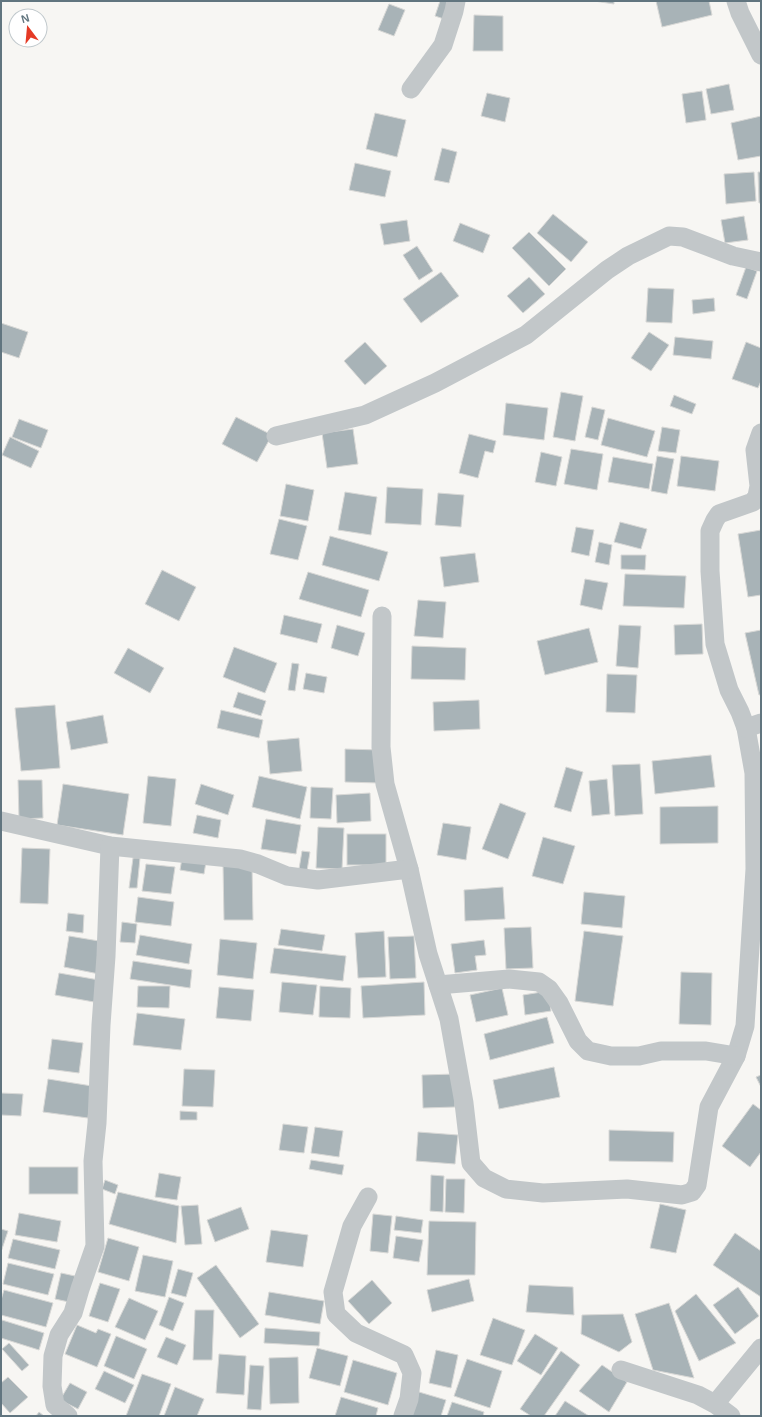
<svg xmlns="http://www.w3.org/2000/svg" width="762" height="1417" font-family="Helvetica,sans-serif">
	<style>
		.building { fill: #a8b3b7; stroke: #d8d8d6 }
		.lines { fill: none; stroke-linecap: round; stroke-linejoin: round }
		.street { stroke: #c2c7c9; stroke-width: 19 }
	</style>
	<rect width="100%" height="100%" fill="#f7f6f3"/>
	<g class="building">
		<path d="M440,1H454L447,20L435,16Z"/>
		<path d="M594,1H614V4Z"/>
		<path d="M656,1H709L712,15L662,27Z"/>
		<path d="M389,4L405,10L394,36L378,30Z"/>
		<path d="M474,15L503,16V51H473Z"/>
		<path d="M729,84L734,110L711,114L706,89Z"/>
		<path d="M702,91L706,120L686,123L682,94Z"/>
		<path d="M487,93L510,98L505,122L481,116Z"/>
		<path d="M375,113L406,120L397,157L366,149Z"/>
		<path d="M761,116V156L738,160L731,123Z"/>
		<path d="M442,148L457,152L449,183L434,180Z"/>
		<path d="M355,163L391,171L385,197L349,190Z"/>
		<path d="M754,172L756,201L726,204L724,174Z"/>
		<path d="M758,172H761V203H759Z"/>
		<path d="M553,214L588,242L571,262L537,233Z"/>
		<path d="M744,216L748,240L725,243L721,220Z"/>
		<path d="M407,220L410,241L384,245L380,224Z"/>
		<path d="M460,223L490,235L483,253L453,241Z"/>
		<path d="M529,232L566,269L549,286L512,248Z"/>
		<path d="M417,246L433,271L419,280L403,255Z"/>
		<path d="M746,267L757,271L747,299L736,295Z"/>
		<path d="M441,272L459,296L421,323L403,299Z"/>
		<path d="M529,277L545,294L523,313L507,296Z"/>
		<path d="M648,288L674,289L672,323L646,322Z"/>
		<path d="M714,298L715,311L693,314L692,300Z"/>
		<path d="M1,323L28,332L19,358L1,352Z"/>
		<path d="M649,332L669,345L651,371L631,358Z"/>
		<path d="M675,337L713,341L711,359L673,355Z"/>
		<path d="M365,342L387,366L365,385L344,361Z"/>
		<path d="M746,342L761,348V381L758,388L732,379Z"/>
		<path d="M561,392L583,396L575,441L553,437Z"/>
		<path d="M674,395L696,404L692,414L670,406Z"/>
		<path d="M506,403L548,408L544,440L503,435Z"/>
		<path d="M592,407L605,410L598,440L585,437Z"/>
		<path d="M236,417L272,435L257,462L222,444Z"/>
		<path d="M608,418L655,431L647,457L601,445Z"/>
		<path d="M19,419L48,430L41,448L12,437Z"/>
		<path d="M662,427L680,430L676,453L658,451Z"/>
		<path d="M353,429L358,464L327,468L322,433Z"/>
		<path d="M469,434L496,441L493,453L485,451L478,478L459,473Z"/>
		<path d="M10,437L39,451L31,468L2,455Z"/>
		<path d="M571,449L603,454L597,490L564,484Z"/>
		<path d="M541,452L562,457L556,486L535,482Z"/>
		<path d="M657,456L674,459L667,494L651,491Z"/>
		<path d="M681,456L719,461L715,491L677,486Z"/>
		<path d="M613,457L653,464L649,489L608,482Z"/>
		<path d="M286,484L314,490L308,521L280,516Z"/>
		<path d="M387,487L423,489L421,525L385,523Z"/>
		<path d="M345,492L377,497L371,535L338,530Z"/>
		<path d="M438,493L464,495L461,527L435,525Z"/>
		<path d="M279,519L307,526L298,560L270,554Z"/>
		<path d="M620,522L647,529L641,549L614,542Z"/>
		<path d="M576,527L594,530L589,556L571,552Z"/>
		<path d="M761,530V595L748,597L738,534Z"/>
		<path d="M330,536L388,552L379,581L322,565Z"/>
		<path d="M599,542L612,545L609,565L595,562Z"/>
		<path d="M475,553L479,582L444,587L440,557Z"/>
		<path d="M621,555H646L645,570L621,569Z"/>
		<path d="M162,570L196,587L179,621L145,604Z"/>
		<path d="M308,572L369,590L361,617L299,599Z"/>
		<path d="M625,574L686,576L684,608L623,606Z"/>
		<path d="M585,579L608,583L602,610L580,605Z"/>
		<path d="M418,600L446,602L443,638L414,636Z"/>
		<path d="M284,615L322,624L317,643L280,634Z"/>
		<path d="M702,624L703,654L675,655L674,625Z"/>
		<path d="M337,625L365,633L358,656L331,648Z"/>
		<path d="M619,625L641,626L638,668L616,666Z"/>
		<path d="M589,628L598,662L545,675L537,641Z"/>
		<path d="M761,630V695H759L745,633Z"/>
		<path d="M412,646L466,648L465,680L411,679Z"/>
		<path d="M234,647L277,663L265,693L223,677Z"/>
		<path d="M128,648L164,668L150,693L114,673Z"/>
		<path d="M292,663L299,664L295,691L288,690Z"/>
		<path d="M306,673L327,677L324,693L303,689Z"/>
		<path d="M607,674L637,675L635,713L606,712Z"/>
		<path d="M238,692L266,701L261,716L233,707Z"/>
		<path d="M479,700L480,729L434,731L433,702Z"/>
		<path d="M55,705L60,768L21,771L15,708Z"/>
		<path d="M221,710L263,720L259,738L217,728Z"/>
		<path d="M103,715L108,743L71,750L66,722Z"/>
		<path d="M299,738L302,771L270,774L267,741Z"/>
		<path d="M345,749L380,750L379,783L345,782Z"/>
		<path d="M711,755L715,787L655,794L652,761Z"/>
		<path d="M640,764L643,814L615,816L612,765Z"/>
		<path d="M566,767L583,772L571,812L554,807Z"/>
		<path d="M148,776L176,779L171,826L143,823Z"/>
		<path d="M259,776L307,787L300,819L252,807Z"/>
		<path d="M607,779L610,814L592,816L589,781Z"/>
		<path d="M18,780H42L43,818L19,819Z"/>
		<path d="M63,784L129,794L123,835L57,825Z"/>
		<path d="M201,784L234,795L228,815L195,804Z"/>
		<path d="M311,787L333,788L331,819L310,818Z"/>
		<path d="M370,793L371,821L337,823L336,795Z"/>
		<path d="M500,803L526,813L508,859L482,849Z"/>
		<path d="M718,806V843L660,844V807Z"/>
		<path d="M197,815L221,820L218,838L193,833Z"/>
		<path d="M266,819L301,825L296,854L261,849Z"/>
		<path d="M443,823L471,827L466,860L437,855Z"/>
		<path d="M318,827L344,828L342,869L316,868Z"/>
		<rect x="347" y="834" width="39" height="31"/>
		<path d="M543,837L575,846L563,884L532,876Z"/>
		<path d="M22,848L50,849L48,904L20,903Z"/>
		<path d="M302,851L310,852L307,871L299,869Z"/>
		<path d="M133,858H140L137,888H129Z"/>
		<path d="M182,858L206,862L204,874L180,870Z"/>
		<path d="M146,864L175,867L171,894L142,891Z"/>
		<path d="M223,865H252L253,920H224Z"/>
		<path d="M503,887L505,919L465,921L464,890Z"/>
		<path d="M584,892L625,896L622,928L581,924Z"/>
		<path d="M138,897L174,902L171,926L135,922Z"/>
		<path d="M68,913L84,915L83,933L66,931Z"/>
		<path d="M122,922L137,924L135,943L120,942Z"/>
		<path d="M531,927L533,968L506,969L504,928Z"/>
		<path d="M281,929L325,935L322,951L278,945Z"/>
		<path d="M384,931L386,977L358,978L355,933Z"/>
		<path d="M584,931L623,936L613,1006L575,1001Z"/>
		<path d="M140,935L192,944L189,964L136,955Z"/>
		<path d="M69,936L105,942L99,974L64,967Z"/>
		<path d="M414,936L416,978L390,979L388,937Z"/>
		<path d="M220,939L257,943L253,979L217,975Z"/>
		<path d="M484,940L486,955L475,956L477,970L455,973L451,944Z"/>
		<path d="M274,948L346,956L343,981L270,973Z"/>
		<path d="M133,961L192,970L190,988L130,979Z"/>
		<path d="M681,972L712,973L711,1025L679,1024Z"/>
		<path d="M59,973L99,980L94,1002L55,995Z"/>
		<path d="M282,982L317,985L313,1015L279,1012Z"/>
		<path d="M424,982L425,1015L363,1018L361,986Z"/>
		<path d="M138,986H170L169,1008L137,1007Z"/>
		<path d="M320,986L351,988L350,1018L319,1017Z"/>
		<path d="M219,987L254,990L251,1021L216,1018Z"/>
		<path d="M502,988L508,1015L476,1022L470,995Z"/>
		<path d="M548,991L551,1011L525,1015L523,995Z"/>
		<path d="M137,1013L185,1019L181,1050L133,1045Z"/>
		<path d="M547,1017L554,1043L490,1060L484,1034Z"/>
		<path d="M52,1039L83,1043L79,1073L48,1069Z"/>
		<path d="M554,1067L560,1097L499,1109L493,1080Z"/>
		<path d="M184,1069L215,1070L213,1107L182,1106Z"/>
		<path d="M455,1074V1107L423,1108L422,1075Z"/>
		<path d="M761,1075V1087L756,1077Z"/>
		<path d="M48,1079L92,1086L88,1118L43,1112Z"/>
		<path d="M1,1093L23,1094L21,1116L1,1115Z"/>
		<path d="M753,1104L761,1110V1152L750,1167L722,1146Z"/>
		<path d="M180,1111L197,1112V1120H180Z"/>
		<path d="M283,1124L308,1127L304,1153L279,1150Z"/>
		<path d="M315,1127L343,1131L339,1157L311,1153Z"/>
		<path d="M609,1130L674,1132L673,1162L609,1161Z"/>
		<path d="M418,1132L458,1135L455,1164L416,1161Z"/>
		<path d="M311,1160L344,1165L342,1175L309,1169Z"/>
		<rect x="29" y="1167" width="49" height="27"/>
		<path d="M159,1173L181,1177L177,1200L155,1197Z"/>
		<path d="M431,1175L444,1176L443,1212L430,1211Z"/>
		<path d="M446,1179H465L464,1213L445,1212Z"/>
		<path d="M105,1180L118,1185L115,1194L102,1189Z"/>
		<path d="M118,1192L179,1206L176,1243L109,1224Z"/>
		<path d="M660,1204L686,1210L676,1253L650,1248Z"/>
		<path d="M198,1205L202,1244L185,1245L181,1206Z"/>
		<path d="M241,1207L249,1229L215,1242L207,1220Z"/>
		<path d="M19,1213L61,1221L57,1242L15,1235Z"/>
		<path d="M373,1214L392,1216L388,1253L370,1251Z"/>
		<path d="M396,1216L423,1220L421,1233L394,1230Z"/>
		<path d="M429,1221L476,1222L475,1275H427Z"/>
		<path d="M1,1229L8,1231L1,1252Z"/>
		<path d="M271,1230L308,1235L303,1267L266,1262Z"/>
		<path d="M735,1233L761,1251V1297L713,1265Z"/>
		<path d="M396,1236L423,1240L419,1262L393,1258Z"/>
		<path d="M108,1238L139,1247L129,1281L98,1272Z"/>
		<path d="M13,1239L60,1250L55,1269L8,1258Z"/>
		<path d="M143,1255L173,1261L165,1297L135,1291Z"/>
		<path d="M8,1263L54,1274L48,1295L3,1284Z"/>
		<path d="M216,1265L259,1324L240,1338L197,1278Z"/>
		<path d="M178,1269L193,1273L186,1297L171,1293Z"/>
		<path d="M61,1273L75,1276L69,1302L55,1299Z"/>
		<path d="M469,1279L474,1301L432,1312L427,1290Z"/>
		<path d="M372,1280L392,1303L369,1324L348,1301Z"/>
		<path d="M100,1283L120,1289L108,1322L89,1316Z"/>
		<path d="M529,1285L573,1287L574,1315L526,1312Z"/>
		<path d="M738,1287L759,1316L735,1334L713,1305Z"/>
		<path d="M4,1290L53,1303L46,1327L1,1315V1300Z"/>
		<path d="M269,1292L324,1301L320,1324L265,1315Z"/>
		<path d="M696,1294L736,1343L699,1361L675,1311Z"/>
		<path d="M169,1297L184,1303L173,1331L159,1325Z"/>
		<path d="M129,1298L158,1311L145,1340L115,1327Z"/>
		<path d="M669,1303L694,1378L653,1370L635,1314Z"/>
		<path d="M195,1310H214L212,1360H193Z"/>
		<path d="M623,1314L632,1342L619,1352L581,1334L582,1315Z"/>
		<path d="M493,1318L525,1330L512,1365L480,1355Z"/>
		<path d="M2,1320L44,1333L39,1350L1,1338V1324Z"/>
		<path d="M77,1325L96,1333L98,1329L111,1334L97,1367L65,1354Z"/>
		<path d="M265,1328L320,1332L319,1346L264,1343Z"/>
		<path d="M535,1334L558,1348L541,1375L517,1361Z"/>
		<path d="M116,1336L147,1349L134,1379L104,1366Z"/>
		<path d="M166,1337L186,1345L177,1365L157,1357Z"/>
		<path d="M9,1343L29,1365L22,1371L2,1349Z"/>
		<path d="M317,1348L348,1356L340,1386L309,1378Z"/>
		<path d="M436,1350L458,1355L451,1388L429,1383Z"/>
		<path d="M561,1351L580,1365L544,1416H531L520,1409Z"/>
		<path d="M219,1354L246,1356L244,1395L216,1393Z"/>
		<path d="M298,1357L299,1403L270,1404L269,1358Z"/>
		<path d="M467,1359L502,1371L490,1408L454,1396Z"/>
		<path d="M353,1360L397,1373L388,1405L344,1392Z"/>
		<path d="M250,1365L264,1366L261,1410L247,1409Z"/>
		<path d="M602,1365L627,1382L609,1412L579,1391Z"/>
		<path d="M104,1371L134,1385L125,1403L95,1389Z"/>
		<path d="M142,1374L171,1384L159,1416H126Z"/>
		<path d="M8,1377L28,1397L10,1413L1,1403V1383Z"/>
		<path d="M70,1383L87,1392L78,1409L60,1400Z"/>
		<path d="M175,1387L204,1399L197,1416H164Z"/>
		<path d="M419,1392L446,1400L441,1416H412Z"/>
		<path d="M341,1397L378,1408L376,1416H335Z"/>
		<path d="M565,1401L589,1416H555Z"/>
		<path d="M452,1402L484,1412L483,1416H447Z"/>
		<path d="M39,1412L44,1416H36Z"/>
	</g>
	<g class="lines">
		<g class="street">
			<path d="M736,1L740,13L761,55"/>
			<path d="M411,89L443,45L454,11L456,1"/>
			<path d="M276,436L365,415L435,383L526,335L607,270L628,256L669,236L683,237L733,256L761,262"/>
			<path d="M382,616L381,747L385,784L409,869L428,954L449,1019L464,1103L471,1163L484,1178L506,1189L543,1193L627,1189L682,1195L692,1192L697,1185L709,1107L736,1056L745,1026L755,869L754,773L746,728L740,712L729,690L715,644L710,571V531L715,520L719,514L753,502L757,496L759,486L755,450L761,433"/>
			<path d="M746,728L761,723"/>
			<path d="M1,821L110,846L240,859L258,864L287,876L318,880L409,869"/>
			<path d="M438,985L509,979L539,982L549,989L559,1003L578,1041L588,1051L611,1056H639L661,1051H706L736,1056"/>
			<path d="M368,1197L352,1226L333,1292L336,1314L356,1333L404,1355L412,1373L409,1399L403,1416"/>
			<path d="M621,1370L698,1395L715,1404L731,1416"/>
			<path d="M715,1404L761,1348"/>
			<path d="M68,1416L55,1405L52,1386L53,1356L59,1335L73,1313L80,1289L95,1246L93,1161L97,1123L101,1025L106,956L110,846"/>
		</g>
	</g>
	<rect width="762" height="1417" fill="none" stroke="#61757f" stroke-width="4"/>
	<g transform="translate(28 28) rotate(344)"><circle r="19" fill="#ffffff" stroke="#c0c8cc"/>
	<path d="M0-3L7 15L0 10L-7 15Z" fill="#e53a25"/>
	<text y="-6" font-size="11" font-weight="bold" text-anchor="middle" fill="#61757f">N</text>
	</g>
</svg>
